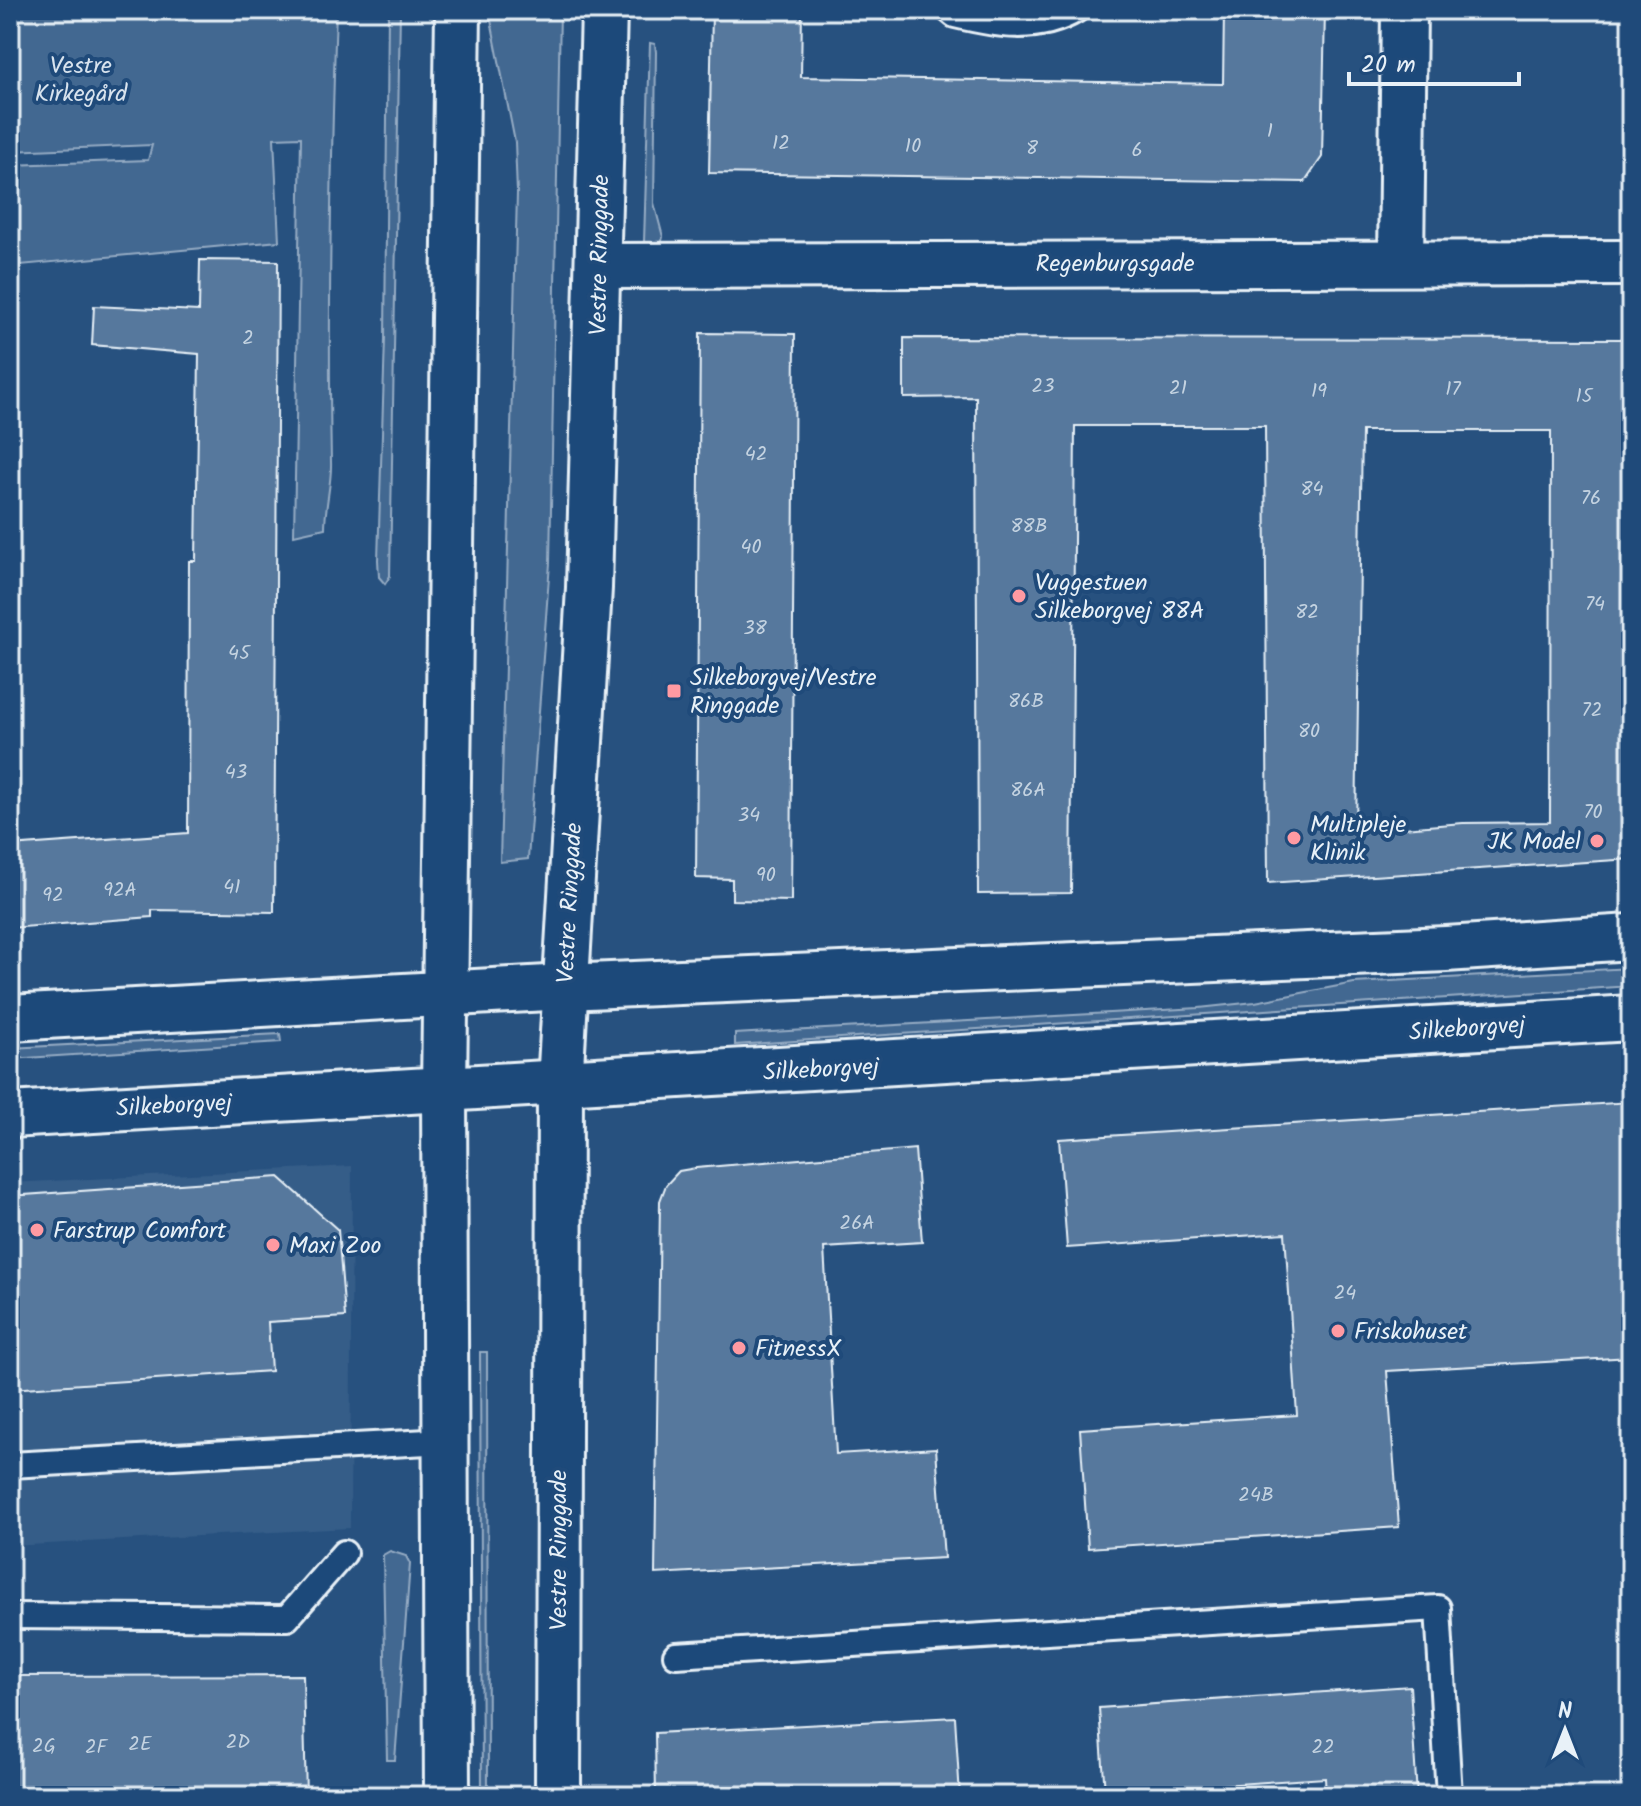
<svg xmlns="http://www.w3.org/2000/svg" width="1641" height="1806" font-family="Kalam,sans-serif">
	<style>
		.built { fill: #355d88 }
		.green { fill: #436891; stroke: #96acc4; stroke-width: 2 }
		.building { fill: #57789d; stroke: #e8f1f8; stroke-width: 2; fill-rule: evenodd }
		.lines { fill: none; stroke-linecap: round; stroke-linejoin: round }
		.service-casing { stroke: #e8f1f8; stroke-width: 30 }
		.minor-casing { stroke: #e8f1f8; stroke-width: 50 }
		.tertiary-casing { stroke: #e8f1f8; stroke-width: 50 }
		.secondary-casing { stroke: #e8f1f8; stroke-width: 50 }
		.service { stroke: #1f4a7a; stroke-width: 24 }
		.minor { stroke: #1f4a7a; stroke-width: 44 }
		.tertiary { stroke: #1f4a7a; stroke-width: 44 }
		.secondary { stroke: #1f4a7a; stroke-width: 44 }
		.poi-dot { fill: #ff9aa2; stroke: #1f4a7a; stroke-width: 3 }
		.labels { text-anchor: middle; stroke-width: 8; stroke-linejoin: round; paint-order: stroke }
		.number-label { font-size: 20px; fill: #c4d3e1 }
		.park-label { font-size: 24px; fill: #d8e3ee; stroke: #1f4a7a }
		.street-label { font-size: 24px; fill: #e8f1f8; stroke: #1f4a7a }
		.poi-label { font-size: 24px; fill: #e8f1f8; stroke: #1f4a7a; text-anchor: start }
	</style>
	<rect width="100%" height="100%" fill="#27517f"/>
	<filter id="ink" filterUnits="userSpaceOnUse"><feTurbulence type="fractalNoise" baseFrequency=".0125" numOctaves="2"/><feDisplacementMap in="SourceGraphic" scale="16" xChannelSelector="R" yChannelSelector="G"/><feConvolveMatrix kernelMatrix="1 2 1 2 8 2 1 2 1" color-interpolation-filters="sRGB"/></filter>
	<g filter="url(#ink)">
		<path class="built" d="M352,1166L350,1528L10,1546V1183Z"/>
		<g class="green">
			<path d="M10,10H336C331,161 328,311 331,462C332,482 325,506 325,528L294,535L301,137L274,138L279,241L10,266V165L148,160L152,145L10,151Z"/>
			<path d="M388,10H400L390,576L385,584L379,577L378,560L385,339Z"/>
			<path d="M489,10H560L550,563L528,859L500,862L517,193L515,142Z"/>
			<path d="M650,43L655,44L656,52L654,203L663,237L660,248L644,242Z"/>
			<path d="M1631,968V986L735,1045V1034L1199,1008L1255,1002L1354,983Z"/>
			<path d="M280,1034L281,1042L10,1059V1048Z"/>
			<path d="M480,1352H487L488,1796H482Z"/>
			<path d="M390,1551L406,1556L410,1564L395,1760H387L383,1555Z"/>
		</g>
		<g class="building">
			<path d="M712,10H802L801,77L1223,84L1224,10H1325L1322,157L1305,182L709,173Z"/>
			<path d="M200,260L278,261L274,912L152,910V917L10,928V846L188,833L189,561H196L199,354L92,345L94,306L199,311Z"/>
			<path d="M700,333L795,334L791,901L732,900V879L696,878Z"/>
			<path d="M904,338L1631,339V859L1268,883L1265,426H1075L1071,893L978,894L976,397L904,398ZM1362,431H1551L1550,822L1463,823L1356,832Z"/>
			<path d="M1631,1102V1357L1387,1371L1399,1527L1088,1548L1080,1429L1297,1415L1285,1233L1067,1248L1059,1139Z"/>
			<path d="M915,1149L922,1242L824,1248L836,1454L936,1448L944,1558L655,1574L660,1201L666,1185L679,1171L696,1168Z"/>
			<path d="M279,1177L338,1230L345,1317L268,1322L271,1371L10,1389V1196Z"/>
			<path d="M303,1675L306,1796H10V1676Z"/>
			<path d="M1410,1686L1417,1796H1326L1325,1778L1105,1793L1099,1708Z"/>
			<path d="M955,1717L960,1796H656L655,1733Z"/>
		</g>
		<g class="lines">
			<g class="service-casing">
				<g id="service">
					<path d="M949,10L955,15C997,25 1037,33 1076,10"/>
					<path d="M10,1465L446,1441"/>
					<path d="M10,1616L287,1618L344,1553"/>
					<path d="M676,1655L1438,1608L1449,1796"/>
				</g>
			</g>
			<g class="minor-casing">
				<g id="minor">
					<path d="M1401,261L1404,10"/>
					<path d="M599,266L1631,263"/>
				</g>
			</g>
			<g class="tertiary-casing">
				<g id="tertiary">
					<path d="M10,1018L565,987L1446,949L1631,937"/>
					<path d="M10,1115L1631,1018"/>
				</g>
			</g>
			<g class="secondary-casing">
				<g id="secondary">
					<path d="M447,1796L444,1089L458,10"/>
					<path d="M558,1796L560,1084L589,588L604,10"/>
				</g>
			</g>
			<use href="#service" class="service"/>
			<use href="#minor" class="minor"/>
			<use href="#tertiary" class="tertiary"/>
			<use href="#secondary" class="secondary"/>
		</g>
	</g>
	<g class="poi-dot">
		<circle cx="1019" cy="596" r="8"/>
		<rect x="666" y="683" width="16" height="16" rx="4"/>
		<circle cx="1294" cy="838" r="8"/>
		<circle cx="1597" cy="841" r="8"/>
		<circle cx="37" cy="1230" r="8"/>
		<circle cx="273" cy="1245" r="8"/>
		<circle cx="1338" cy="1331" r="8"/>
		<circle cx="739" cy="1348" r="8"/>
	</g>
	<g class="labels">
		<g class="number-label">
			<text x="1270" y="137">1</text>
			<text x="781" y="149">12</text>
			<text x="913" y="152">10</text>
			<text x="1032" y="154">8</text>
			<text x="1137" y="156">6</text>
			<text x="248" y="344">2</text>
			<text x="1043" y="392">23</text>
			<text x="1178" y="394">21</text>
			<text x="1453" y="395">17</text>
			<text x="1319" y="397">19</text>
			<text x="1584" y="402">15</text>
			<text x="756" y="460">42</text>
			<text x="1312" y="495">84</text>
			<text x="1591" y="504">76</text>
			<text x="1029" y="532">88B</text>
			<text x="751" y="553">40</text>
			<text x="1595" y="610">74</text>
			<text x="1307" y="618">82</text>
			<text x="755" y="634">38</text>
			<text x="239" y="659">45</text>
			<text x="1026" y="707">86B</text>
			<text x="1592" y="716">72</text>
			<text x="1309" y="737">80</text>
			<text x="236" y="778">43</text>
			<text x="1028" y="796">86A</text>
			<text x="1593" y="818">70</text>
			<text x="749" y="821">34</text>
			<text x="766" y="881">90</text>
			<text x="232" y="893">41</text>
			<text x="120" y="896">92A</text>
			<text x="53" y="901">92</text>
			<text x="857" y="1229">26A</text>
			<text x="1345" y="1299">24</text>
			<text x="1256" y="1501">24B</text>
			<text x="238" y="1748">2D</text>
			<text x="140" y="1750">2E</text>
			<text x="44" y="1752">2G</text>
			<text x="96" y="1753">2F</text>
			<text x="1323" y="1753">22</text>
		</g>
		<g class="park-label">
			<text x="81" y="73">Vestre<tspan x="81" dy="28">Kirkegård</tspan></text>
		</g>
		<g class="street-label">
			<text transform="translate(599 255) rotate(-89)" y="8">Vestre Ringgade</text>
			<text x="1115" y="271">Regenburgsgade</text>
			<text transform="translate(569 903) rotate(-87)" y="8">Vestre Ringgade</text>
			<text transform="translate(1467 1028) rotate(-4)" y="8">Silkeborgvej</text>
			<text transform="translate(821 1069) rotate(-3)" y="8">Silkeborgvej</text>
			<text transform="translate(174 1105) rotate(-3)" y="8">Silkeborgvej</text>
			<text transform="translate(558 1550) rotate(-90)" y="8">Vestre Ringgade</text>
		</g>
		<g class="poi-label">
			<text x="1035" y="590">Vuggestuen<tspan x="1035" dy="28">Silkeborgvej 88A</tspan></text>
			<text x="690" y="685">Silkeborgvej/Vestre<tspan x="690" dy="28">Ringgade</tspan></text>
			<text x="1310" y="832">Multipleje<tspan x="1310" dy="28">Klinik</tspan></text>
			<text x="1581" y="849" text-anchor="end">JK Model</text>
			<text x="53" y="1238">Farstrup Comfort</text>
			<text x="289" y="1253">Maxi Zoo</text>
			<text x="1354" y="1339">Friskohuset</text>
			<text x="755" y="1356">FitnessX</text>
		</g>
	</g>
	<rect width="1641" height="1806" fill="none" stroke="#1f4a7a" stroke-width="40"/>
	<rect x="20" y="20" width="1601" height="1766" fill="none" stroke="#e8f1f8" stroke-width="3" filter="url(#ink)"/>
	<g transform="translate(1565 1730)" stroke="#1f4a7a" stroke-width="6" paint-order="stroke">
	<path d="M0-6L14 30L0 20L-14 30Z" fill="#e8f1f8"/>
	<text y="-12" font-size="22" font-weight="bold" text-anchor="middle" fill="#e8f1f8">N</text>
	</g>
	<path d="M1349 72v12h170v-12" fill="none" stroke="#e8f1f8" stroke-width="4"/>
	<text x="1361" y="72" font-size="24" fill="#e8f1f8" stroke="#1f4a7a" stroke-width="6" paint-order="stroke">20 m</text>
</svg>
